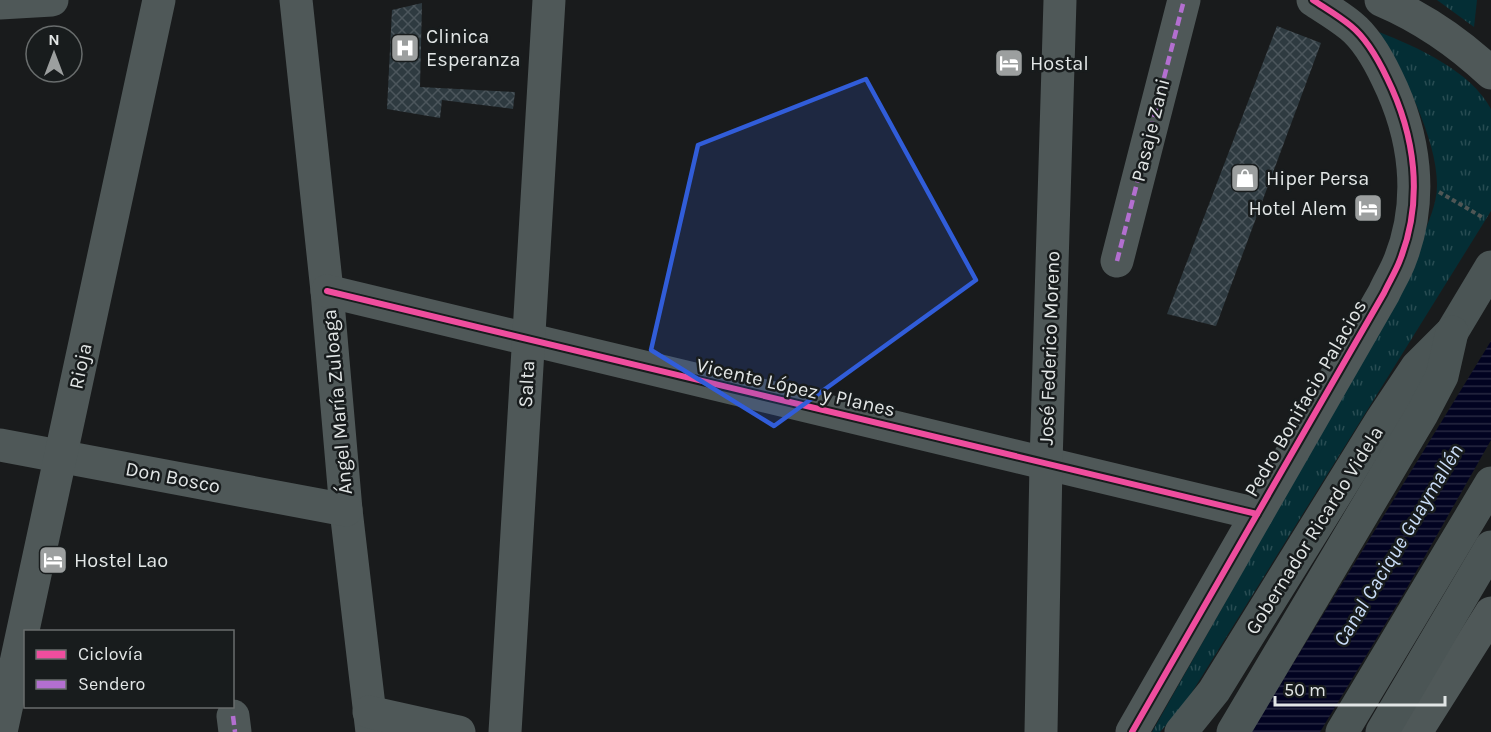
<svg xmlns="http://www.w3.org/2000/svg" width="1491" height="732" font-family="Karla,sans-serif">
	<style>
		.park { fill: url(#park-tufts) }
		.water { fill: url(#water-rules) }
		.building { fill: url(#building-cross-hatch) }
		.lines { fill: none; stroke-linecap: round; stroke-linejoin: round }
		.path { stroke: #4f5655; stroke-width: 4; stroke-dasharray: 4.5 3; stroke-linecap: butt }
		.minor { stroke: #4f5858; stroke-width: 33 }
		.major { stroke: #4f5858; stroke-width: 33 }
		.highway { stroke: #4b5555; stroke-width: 33 }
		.quiet { stroke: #b36fd0; stroke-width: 4.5; stroke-dasharray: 9 4.5; stroke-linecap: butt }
		.cycleway-casing { stroke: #181c1d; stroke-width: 10 }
		.cycleway { stroke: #ef4d9e; stroke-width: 6 }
		.marked { fill: #315dd9; fill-opacity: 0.2; stroke: #315dd9; stroke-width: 4.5; stroke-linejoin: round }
		.labels { text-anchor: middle; stroke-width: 5; stroke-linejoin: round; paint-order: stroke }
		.poi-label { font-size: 20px; fill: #e2e6e6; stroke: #181c1d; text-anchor: start }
		.street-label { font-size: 20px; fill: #e2e6e6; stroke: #181c1d }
		.water-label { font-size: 21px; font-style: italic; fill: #caddf8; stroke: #181c1d }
	</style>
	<defs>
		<pattern id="park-tufts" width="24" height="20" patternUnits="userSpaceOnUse" patternTransform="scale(1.5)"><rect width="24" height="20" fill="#042e35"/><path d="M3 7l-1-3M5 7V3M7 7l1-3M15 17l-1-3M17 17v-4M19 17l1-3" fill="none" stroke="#284c52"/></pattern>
		<pattern id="water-rules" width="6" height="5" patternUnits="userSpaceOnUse" patternTransform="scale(1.5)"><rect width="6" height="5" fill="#020321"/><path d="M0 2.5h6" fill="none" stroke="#272841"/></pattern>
		<pattern id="building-cross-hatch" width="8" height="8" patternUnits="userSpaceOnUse" patternTransform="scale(1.5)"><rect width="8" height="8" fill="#2e3a40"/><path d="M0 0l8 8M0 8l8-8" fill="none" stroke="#4c565c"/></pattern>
	</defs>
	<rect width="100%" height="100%" fill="#191b1c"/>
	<g class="park">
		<path d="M1437,0H1477L1474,27Z"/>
		<path d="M1379,32C1417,47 1471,71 1491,109V211L1184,705L1160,732H1152L1271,521L1422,239C1428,222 1437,204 1437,186C1438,140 1402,71 1379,32Z"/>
	</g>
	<path class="water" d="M1491,341V440L1404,593L1320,732H1251Z"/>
	<g class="building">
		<path d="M422,3L420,87L515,92L513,109L442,100L440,118L387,109L392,10Z"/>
		<path d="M1277,26L1321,43L1216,326L1167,314Z"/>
	</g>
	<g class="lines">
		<path class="path" d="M1439,192L1482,217"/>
		<g class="minor">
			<path d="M296,0L327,291L346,510L372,732"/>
			<path d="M1117,261L1184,0"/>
			<path d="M327,291L1257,514"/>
			<path d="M0,445L346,510"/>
			<path d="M369,712L459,732"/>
			<path d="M233,716L235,732"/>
			<path d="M1,732L159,0"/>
			<path d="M505,732L549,0"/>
			<path d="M1041,732L1046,463L1060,0"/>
			<path d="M1132,732L1384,293C1389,282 1396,271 1400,260C1424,199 1415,135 1387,78C1378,59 1367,39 1351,26C1339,16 1325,8 1313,0"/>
			<path d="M1416,732L1491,613"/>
		</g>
		<g class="major">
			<path d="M1381,0C1421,17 1459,43 1491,73"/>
			<path d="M0,3L52,0"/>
		</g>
		<g class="highway">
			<path d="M1181,732L1214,691L1381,421L1417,367L1452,332L1491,267"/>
			<path d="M1233,732L1422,414L1442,376L1452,332"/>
			<path d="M1342,732L1491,483"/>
			<path d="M1382,732L1491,547"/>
		</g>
		<g class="quiet">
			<path d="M1117,261L1184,0"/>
			<path d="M233,716L235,732"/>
		</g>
		<g class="cycleway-casing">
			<g id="cycleway">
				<path d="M327,291L1257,514"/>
				<path d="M1132,732L1384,293C1389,282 1396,271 1400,260C1424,199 1415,135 1387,78C1378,59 1367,39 1351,26C1339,16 1325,8 1313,0"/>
			</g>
		</g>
		<use href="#cycleway" class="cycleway"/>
	</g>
	<path class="marked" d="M866,79L976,280L774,426L651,350L698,145Z"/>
	<defs>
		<g id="hospital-square" transform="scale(1.5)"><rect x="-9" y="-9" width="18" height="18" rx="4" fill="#9c9f9f" stroke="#181c1d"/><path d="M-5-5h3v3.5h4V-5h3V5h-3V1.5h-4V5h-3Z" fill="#fff"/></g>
		<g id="hotel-square" transform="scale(1.5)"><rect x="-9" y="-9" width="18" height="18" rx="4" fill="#9c9f9f" stroke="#181c1d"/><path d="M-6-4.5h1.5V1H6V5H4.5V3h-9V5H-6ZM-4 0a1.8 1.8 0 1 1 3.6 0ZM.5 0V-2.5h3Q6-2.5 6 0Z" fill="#fff"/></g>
		<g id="shop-square" transform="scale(1.5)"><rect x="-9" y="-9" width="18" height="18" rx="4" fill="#9c9f9f" stroke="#181c1d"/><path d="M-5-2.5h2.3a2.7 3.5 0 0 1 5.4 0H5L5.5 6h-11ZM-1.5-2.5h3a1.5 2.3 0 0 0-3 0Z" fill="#fff"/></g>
	</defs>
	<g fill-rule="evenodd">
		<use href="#hospital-square" x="405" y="48"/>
		<use href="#hotel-square" x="1009" y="63"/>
		<use href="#shop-square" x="1245" y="178"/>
		<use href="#hotel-square" x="1368" y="208"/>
		<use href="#hotel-square" x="53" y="560"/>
	</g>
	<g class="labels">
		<g class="poi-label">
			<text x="426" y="43">Clinica<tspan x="426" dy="23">Esperanza</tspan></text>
			<text x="1030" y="70">Hostal</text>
			<text x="1266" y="185">Hiper Persa</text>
			<text x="1347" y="215" text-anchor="end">Hotel Alem</text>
			<text x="74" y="567">Hostel Lao</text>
		</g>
		<g class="street-label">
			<text transform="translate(1150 130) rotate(-76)" y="7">Pasaje Zani</text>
			<text transform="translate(1049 348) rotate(-88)" y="7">José Federico Moreno</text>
			<text transform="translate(80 366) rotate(-78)" y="7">Rioja</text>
			<text transform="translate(526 384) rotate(-87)" y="7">Salta</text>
			<text transform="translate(796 387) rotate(13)" y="7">Vicente López y Planes</text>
			<text transform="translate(1305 398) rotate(-60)" y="7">Pedro Bonifacio Palacios</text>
			<text transform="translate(337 402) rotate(-95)" y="7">Ángel María Zuloaga</text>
			<text transform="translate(173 477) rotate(11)" y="7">Don Bosco</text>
			<text transform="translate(1314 530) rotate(-58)" y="7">Gobernador Ricardo Videla</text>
		</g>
		<g class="water-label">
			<text transform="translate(1398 545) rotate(-59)" y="7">Canal Cacique Guaymallén</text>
		</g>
	</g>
	<rect x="24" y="630" width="210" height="78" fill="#181c1d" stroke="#696d6d" stroke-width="1.5"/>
	<rect x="36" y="650" width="30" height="9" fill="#ef4d9e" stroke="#696d6d" stroke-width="1.5"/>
	<text x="78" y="660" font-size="18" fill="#e2e6e6">Ciclovía</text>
	<rect x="36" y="680" width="30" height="9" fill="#b36fd0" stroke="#696d6d" stroke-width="1.5"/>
	<text x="78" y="690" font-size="18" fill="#e2e6e6">Sendero</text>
	<g transform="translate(54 54)"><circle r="28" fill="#181c1d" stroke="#696d6d" stroke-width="1.5"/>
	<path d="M0-4.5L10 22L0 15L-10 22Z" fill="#9c9f9f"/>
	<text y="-9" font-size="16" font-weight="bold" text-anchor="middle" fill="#e2e6e6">N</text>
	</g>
	<path d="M1275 696v9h170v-9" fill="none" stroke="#e2e6e6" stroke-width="3"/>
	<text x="1284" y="696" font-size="18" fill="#e2e6e6" stroke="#181c1d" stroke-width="4.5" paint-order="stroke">50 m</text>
</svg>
